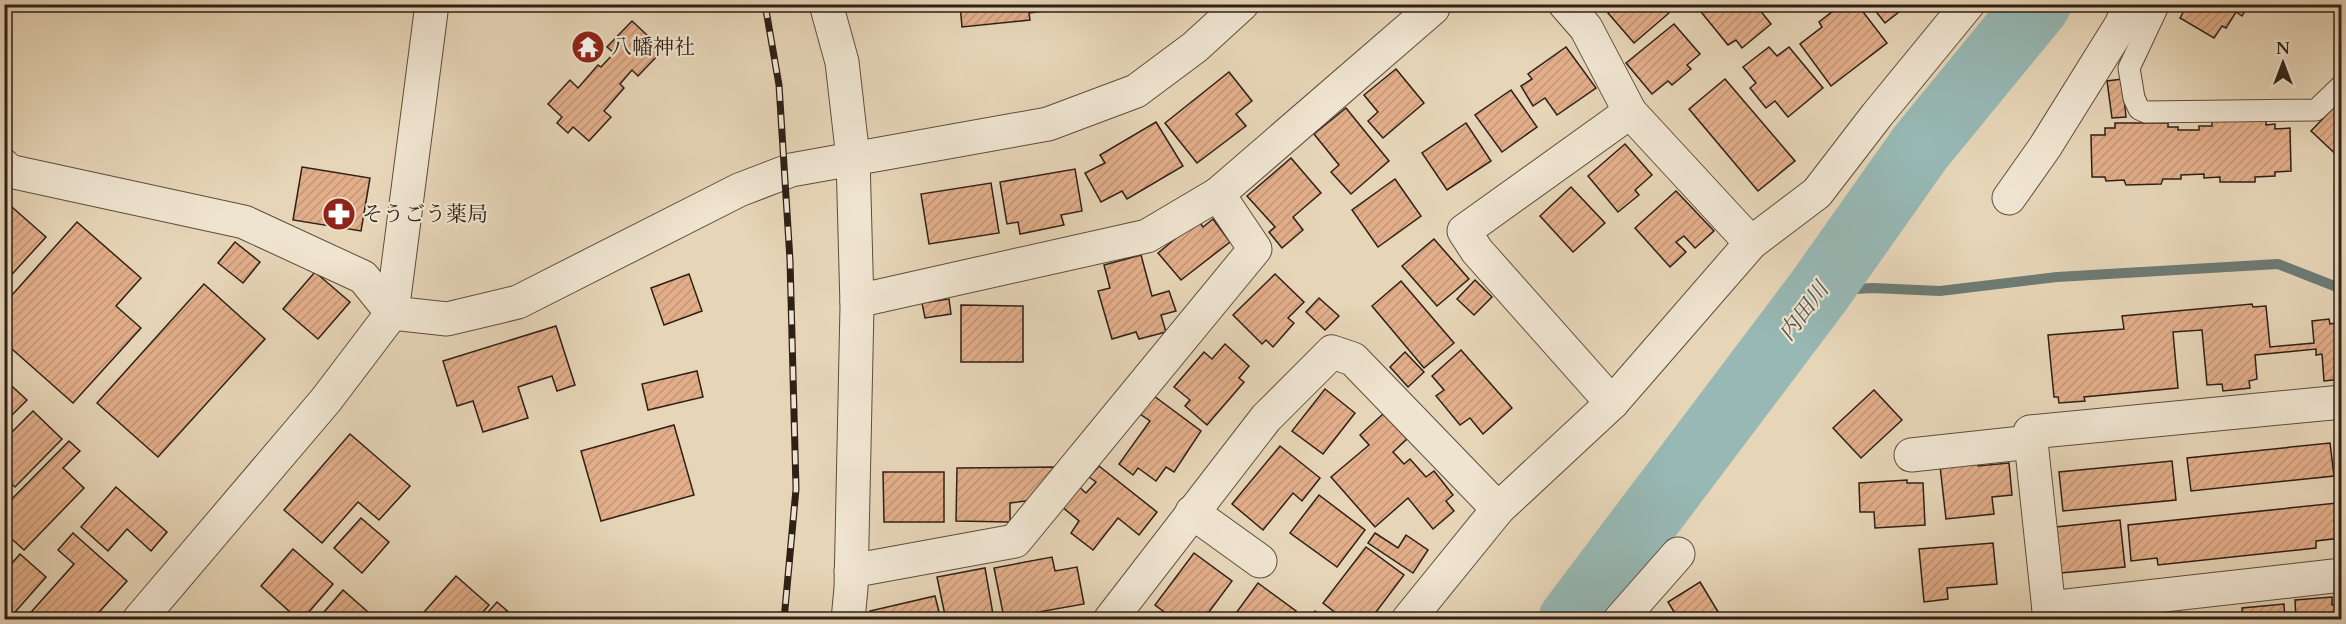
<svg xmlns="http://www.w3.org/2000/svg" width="2346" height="624" font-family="Cardo,'Noto Serif JP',serif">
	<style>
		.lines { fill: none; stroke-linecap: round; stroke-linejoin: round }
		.stream { stroke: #6d7b75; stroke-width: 10 }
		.river { stroke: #97b8b4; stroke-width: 66 }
		.building { fill: url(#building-hatch); stroke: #2f2017; stroke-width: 1.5 }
		.service-casing { stroke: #5d4d3f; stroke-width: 23 }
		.minor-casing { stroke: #5d4d3f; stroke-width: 35 }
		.tertiary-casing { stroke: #5d4d3f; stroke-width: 35 }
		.service { stroke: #efe4d0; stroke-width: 21 }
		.minor { stroke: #efe4d0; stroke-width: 33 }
		.tertiary { stroke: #efe4d0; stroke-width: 33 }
		.rail-casing { stroke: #2f2017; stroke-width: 7 }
		.rail { stroke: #efe4d0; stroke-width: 4.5; stroke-dasharray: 14; stroke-linecap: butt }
		.labels { text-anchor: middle; stroke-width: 4.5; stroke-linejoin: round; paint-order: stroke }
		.poi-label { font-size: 21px; fill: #2f2017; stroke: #efe4d0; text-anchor: start }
		.water-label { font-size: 22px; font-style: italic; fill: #4e4e46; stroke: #efe4d0 }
	</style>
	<defs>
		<pattern id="building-hatch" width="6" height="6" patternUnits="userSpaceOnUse" patternTransform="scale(1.5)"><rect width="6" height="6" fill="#e2ae8a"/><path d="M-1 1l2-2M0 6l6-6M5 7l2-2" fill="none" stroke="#c29576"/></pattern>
	</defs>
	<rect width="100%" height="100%" fill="#e6d5b7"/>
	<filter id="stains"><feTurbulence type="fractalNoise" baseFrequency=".00333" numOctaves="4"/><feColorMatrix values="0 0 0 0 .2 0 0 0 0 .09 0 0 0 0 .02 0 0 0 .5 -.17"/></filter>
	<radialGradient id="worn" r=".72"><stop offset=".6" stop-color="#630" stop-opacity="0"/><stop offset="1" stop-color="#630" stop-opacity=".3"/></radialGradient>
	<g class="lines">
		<path class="stream" d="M1819,291L1873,288L1940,291L2057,277L2278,264L2342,289"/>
		<path class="river" d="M1571,620L1819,291L1920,148L2038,4"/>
	</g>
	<g class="building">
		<path d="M960,4H1042L1043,11L1029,13L1030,20L962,27Z"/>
		<path d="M1618,4H1662L1669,13L1634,43L1608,13Z"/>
		<path d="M1700,4H1755L1771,24L1742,48L1736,40L1728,45L1697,7Z"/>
		<path d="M1842,4H1857L1887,43L1831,86L1800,44L1822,27L1819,22Z"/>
		<path d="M1870,4H1909L1885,23Z"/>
		<path d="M2183,4H2249L2242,16L2236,12L2226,28L2222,26L2214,38L2180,18L2186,7Z"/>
		<path d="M632,21L663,50L638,76L632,70L620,84L624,88L604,111L611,117L589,141L573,127L568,133L557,123L562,117L548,104L570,80L578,88L598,65L601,67L614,53L607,47Z"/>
		<path d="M1674,24L1700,54L1687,65L1691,69L1672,85L1668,81L1652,94L1626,63Z"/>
		<path d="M1566,47L1596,88L1557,115L1545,98L1533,106L1521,86L1532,79L1528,74Z"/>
		<path d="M1769,47L1777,56L1789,47L1823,88L1788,117L1775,101L1766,108L1750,88L1756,83L1743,67Z"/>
		<path d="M1396,69L1424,103L1383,138L1368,121L1378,112L1364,95Z"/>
		<path d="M1229,72L1252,101L1236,114L1246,126L1197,163L1165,123Z"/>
		<path d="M1725,79L1795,161L1758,191L1689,109Z"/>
		<path d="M2122,79L2126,117L2112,118L2107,81Z"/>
		<path d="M1511,90L1537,127L1502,152L1475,115Z"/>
		<path d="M2342,99V160L2311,131Z"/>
		<path d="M1346,108L1389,161L1351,194L1331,172L1339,165L1314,134Z"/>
		<path d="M2212,120H2266V125L2275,124V129L2290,128L2291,171L2275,172V176L2255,177V182H2220V177L2204,178V174L2181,175V179H2163L2161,184L2126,185L2124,180L2106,181L2105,177H2092L2091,135H2105V128H2115V123H2168V127H2178V130H2199V126H2212Z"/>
		<path d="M1156,122L1183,166L1127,199L1122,191L1101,202L1085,173L1105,163L1100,155Z"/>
		<path d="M1466,123L1491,161L1447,190L1422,153Z"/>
		<path d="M1625,144L1652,175L1635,190L1639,195L1618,212L1588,176Z"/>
		<path d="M1291,158L1321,193L1293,217L1303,230L1282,248L1269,232L1275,227L1247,196Z"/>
		<path d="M302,167L370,178L361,231L293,220Z"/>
		<path d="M1075,169L1082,211L1061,215L1064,225L1020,234L1018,222L1007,224L1000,182Z"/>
		<path d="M1395,179L1421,216L1378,247L1352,210Z"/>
		<path d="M2342,182V198L2334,190Z"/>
		<path d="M991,183L999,233L929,244L921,194Z"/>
		<path d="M1571,187L1605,223L1573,252L1540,216Z"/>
		<path d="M1676,191L1714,231L1695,248L1684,236L1676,242L1686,252L1670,267L1635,228Z"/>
		<path d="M4,200L46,237L4,283Z"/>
		<path d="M1213,219L1230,242L1181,280L1158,253L1198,220L1203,227Z"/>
		<path d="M77,222L141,278L116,306L141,328L73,403L4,342V304Z"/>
		<path d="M1434,239L1469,279L1437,306L1402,266Z"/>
		<path d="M235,242L260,262L243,283L218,263Z"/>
		<path d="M1141,255L1152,296L1169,291L1176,311L1161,315L1166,332L1139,339L1136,332L1112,339L1098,291L1110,288L1104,265Z"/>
		<path d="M315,272L350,302L318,339L283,309Z"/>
		<path d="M689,274L702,311L664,325L651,288Z"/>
		<path d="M1275,274L1304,302L1288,318L1294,323L1273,347L1266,340L1262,344L1233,315Z"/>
		<path d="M1475,280L1492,297L1474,315L1457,299Z"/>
		<path d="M1401,281L1454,343L1424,368L1372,306Z"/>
		<path d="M204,284L265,339L158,457L97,403Z"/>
		<path d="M1319,298L1339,316L1325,330L1306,312Z"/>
		<path d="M949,299L951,314L925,318L922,303Z"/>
		<path d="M2252,304L2253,307L2266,306L2270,347L2314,343L2312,321L2329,319L2330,324L2342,322V379L2324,381L2322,354L2316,355V349L2255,355L2257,379L2249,381L2250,388L2223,391L2222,384L2207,385L2202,330L2173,332L2178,388L2084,397L2085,401L2059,403L2058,397H2054L2048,335L2124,329L2122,316Z"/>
		<path d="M961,305L1023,306V362H961Z"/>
		<path d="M556,326L575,385L557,391L552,376L518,387L528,418L483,432L473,401L457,406L443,361Z"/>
		<path d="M1225,344L1249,366L1239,378L1244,382L1207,425L1185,406L1190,400L1174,387L1204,352L1212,359Z"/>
		<path d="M1461,350L1512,408L1483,434L1470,418L1460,425L1436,396L1444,390L1432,376Z"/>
		<path d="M1405,352L1424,372L1408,387L1390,367Z"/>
		<path d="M697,371L703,397L648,410L642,384Z"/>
		<path d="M4,379L27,400L4,423Z"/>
		<path d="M1325,389L1355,413L1323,454L1292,431Z"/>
		<path d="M1874,390L1902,420L1861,458L1833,428Z"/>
		<path d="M1154,396L1201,431L1174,472L1166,467L1156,481L1138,468L1133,475L1119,464L1150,421L1140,414Z"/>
		<path d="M33,411L62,439L15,487L4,477V440Z"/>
		<path d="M1383,414L1407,439L1393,452L1404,464L1410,459L1426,477L1434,471L1453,495L1446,501L1454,511L1433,529L1408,498L1375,527L1331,477L1369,445L1360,435Z"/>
		<path d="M674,425L694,495L601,521L581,451Z"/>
		<path d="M350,434L410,486L379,520L358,502L322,543L284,510Z"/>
		<path d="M69,441L80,451L63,468L84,488L24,550L4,532V507Z"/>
		<path d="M2330,443L2334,476L2191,491L2187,458Z"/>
		<path d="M1280,446L1320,478L1302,501L1293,493L1263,530L1232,504Z"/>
		<path d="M2172,461L2176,500L2063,511L2059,472Z"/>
		<path d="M1978,462V466L2009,463L2012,495L1992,497L1994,514L1946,519L1940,466Z"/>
		<path d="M1099,466L1157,512L1139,535L1118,518L1093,550L1071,533L1079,521L1061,506L1078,486L1086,493L1096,482L1089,477Z"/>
		<path d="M1055,467L1033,500L1010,503V522L956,521L957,468Z"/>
		<path d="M883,472H944V522H884Z"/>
		<path d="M1907,480V483H1923L1925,525L1875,528L1874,512H1860L1859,483Z"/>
		<path d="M116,487L167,532L151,551L127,529L108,551L81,527Z"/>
		<path d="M1319,495L1365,530L1337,567L1290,533Z"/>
		<path d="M2337,503L2341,538L2316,541V548L2158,565L2157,558L2131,561L2128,525Z"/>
		<path d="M361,518L389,542L362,573L334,548Z"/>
		<path d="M2120,520L2125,567L2061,573L2056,527Z"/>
		<path d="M73,533L127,581L92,620H24L74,564L58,550Z"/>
		<path d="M1375,533L1398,548L1406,535L1428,550L1413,573L1368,543Z"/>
		<path d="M1993,543L1997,584L1947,588L1948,599L1924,602L1919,549Z"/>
		<path d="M1366,547L1404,575L1370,620H1345L1323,603Z"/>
		<path d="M293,549L333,584L302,620H299L261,586Z"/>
		<path d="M1194,553L1232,581L1203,620H1175L1155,605Z"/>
		<path d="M20,554L46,577L8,620H4V572Z"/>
		<path d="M1052,557L1055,571L1077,567L1084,604L1004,618L994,568Z"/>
		<path d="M985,568L994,620H946L937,577Z"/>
		<path d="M456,576L489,605L476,620H417Z"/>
		<path d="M1700,582L1723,620H1679L1668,602Z"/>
		<path d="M1258,583L1296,611L1290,620H1231Z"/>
		<path d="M343,590L377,620H317Z"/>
		<path d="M935,596L941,620H873L870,611Z"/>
		<path d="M2332,597V605L2342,604V620H2296L2295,600Z"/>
		<path d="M497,602L518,620H481Z"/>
		<path d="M2284,604L2285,620H2243L2242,608Z"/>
		<path d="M1315,611L1327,620H1309Z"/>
		<path d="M2183,613V620H2145V616Z"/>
	</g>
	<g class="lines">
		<g class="service-casing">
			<path id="service" d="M2159,4L2129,68L2134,98L2139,109L2146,112L2316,110L2342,85"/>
		</g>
		<g class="minor-casing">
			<g id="minor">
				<path d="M1565,4L1586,28L1630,112L1751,243"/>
				<path d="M4,166L9,171L244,222L363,277L392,313"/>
				<path d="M2009,198L2045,147L2121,25L2130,4"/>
				<path d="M857,301L1147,236L1218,194L1433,8"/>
				<path d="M1612,403L1477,251L1464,231L1630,112"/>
				<path d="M1911,455L2031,442"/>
				<path d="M1192,512L1260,561"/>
				<path d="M851,571L1015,541L1255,249L1218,194"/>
				<path d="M2049,608L2342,575"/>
				<path d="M848,620L851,588L857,306L853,158"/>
				<path d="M1110,620L1266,418L1332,352L1353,359L1498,509"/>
				<path d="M1408,620L1498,509L1612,403L1751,243L1817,193L1877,115L1968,4"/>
				<path d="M1620,620L1678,554"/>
				<path d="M2050,620L2030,432L2342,402"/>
			</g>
		</g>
		<g class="tertiary-casing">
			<g id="tertiary">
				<path d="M826,4L842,62L853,158"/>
				<path d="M392,313L447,319L518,302L739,190L791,170L1048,124L1136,91L1195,47L1242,4"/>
				<path d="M139,620L326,400L392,313L432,4"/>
			</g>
		</g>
		<use href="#service" class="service"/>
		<use href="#minor" class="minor"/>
		<use href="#tertiary" class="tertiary"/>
		<g class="rail-casing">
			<path id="rail" d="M765,4L779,85L790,260L796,489L784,620"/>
		</g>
		<use href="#rail" class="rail"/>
	</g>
	<defs>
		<g id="temple-disc" transform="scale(1.725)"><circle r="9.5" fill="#8f2418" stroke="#efe4d0"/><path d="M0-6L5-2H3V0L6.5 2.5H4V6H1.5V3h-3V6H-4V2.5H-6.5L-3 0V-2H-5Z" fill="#fff"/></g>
		<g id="pharmacy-disc" transform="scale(1.725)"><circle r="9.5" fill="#8f2418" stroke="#efe4d0"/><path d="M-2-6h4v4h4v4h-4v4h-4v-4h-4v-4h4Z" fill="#fff"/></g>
	</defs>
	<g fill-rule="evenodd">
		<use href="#temple-disc" x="588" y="47"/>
		<use href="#pharmacy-disc" x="339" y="214"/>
	</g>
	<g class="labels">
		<g class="poi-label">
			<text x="611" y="54">八幡神社</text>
			<text x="362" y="221">そうごう薬局</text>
		</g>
		<g class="water-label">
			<text transform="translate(1803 311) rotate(-53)" y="8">内田川</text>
		</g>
	</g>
	<rect width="2346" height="624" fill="none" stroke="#e6d5b7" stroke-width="24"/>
	<rect x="6" y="6" width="2334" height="612" fill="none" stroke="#2f2017" stroke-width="3"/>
	<rect x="12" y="12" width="2322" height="600" fill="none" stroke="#2f2017" stroke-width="1.5"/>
	<g transform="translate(2283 63)" stroke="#efe4d0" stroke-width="4.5" paint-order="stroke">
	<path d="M0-4.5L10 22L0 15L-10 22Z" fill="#2f2017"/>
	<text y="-9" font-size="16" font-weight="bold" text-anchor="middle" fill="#2f2017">N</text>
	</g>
	<rect width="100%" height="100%" filter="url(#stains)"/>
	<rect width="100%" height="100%" fill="url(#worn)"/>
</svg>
